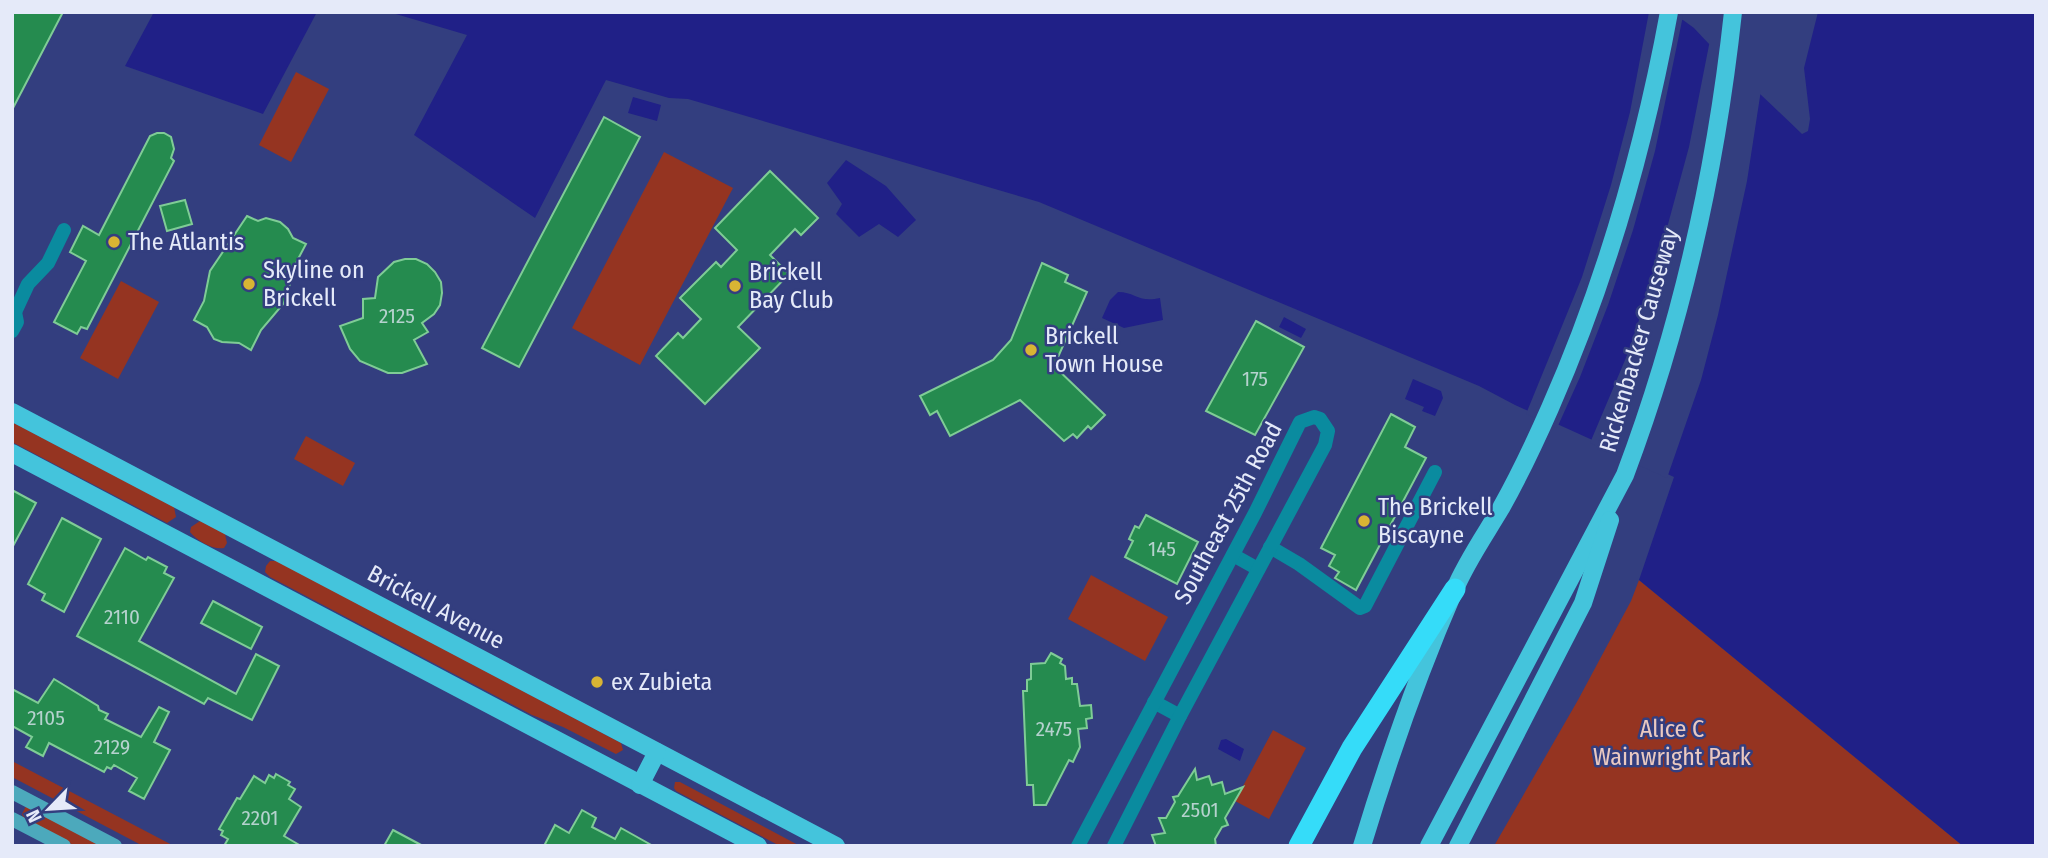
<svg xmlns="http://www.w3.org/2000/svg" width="2048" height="858" font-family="'Fira Sans Condensed',sans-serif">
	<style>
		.green { fill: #953421 }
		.water { fill: #202087 }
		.pier { fill: #333e7f }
		.building { fill: #258b4f; stroke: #7fcc96; stroke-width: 2 }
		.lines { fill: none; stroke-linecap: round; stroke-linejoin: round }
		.minor { stroke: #0a8b9f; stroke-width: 14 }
		.secondary { stroke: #4ca9bc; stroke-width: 14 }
		.primary { stroke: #44c4dc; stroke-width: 18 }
		.motorway { stroke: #35dcf9; stroke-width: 21 }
		.poi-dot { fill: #d8b434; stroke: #333e7f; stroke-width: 2.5 }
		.labels { text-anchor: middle; stroke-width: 5; stroke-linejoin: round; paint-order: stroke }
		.number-label { font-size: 21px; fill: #b5d2ce }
		.poi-label { font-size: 24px; fill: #e5eaf9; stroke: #333e7f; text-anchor: start }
		.street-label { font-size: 24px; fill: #e5eaf9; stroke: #333e7f }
		.park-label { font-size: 24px; fill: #eac9c1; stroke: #333e7f }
	</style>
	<rect width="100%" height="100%" fill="#333e7f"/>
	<g class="green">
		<path d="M296,72L329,89L291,162L259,145Z"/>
		<path d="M664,152L733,188L640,365L572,328Z"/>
		<path d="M121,281L159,302L118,379L80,358Z"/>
		<path d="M12,422L174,507L176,517L167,523L12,442Z"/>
		<path d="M306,436L355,463L343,486L294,459Z"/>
		<path d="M200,521L225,534L227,543L224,548C213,550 197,541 190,532L191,527Z"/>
		<path d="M270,561H277L621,743L623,750L616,754L563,727L532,715L270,577L265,572L266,566Z"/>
		<path d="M1091,575L1168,617L1145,661L1068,619Z"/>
		<path d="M1639,580L1963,846H1494L1578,700L1631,601Z"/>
		<path d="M1273,730L1306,748L1269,819L1235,801Z"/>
		<path d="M12,761L174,846H143L12,777Z"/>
		<path d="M675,782H680L800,846H780L676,791L674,788Z"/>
		<path d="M26,806L104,846H75L24,819L22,814Z"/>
	</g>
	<g class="water">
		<path d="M154,12H317L263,114L125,66Z"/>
		<path d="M389,12H1650L1683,20L1694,28C1728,65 1767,100 1802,134L1808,131L1810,119L1804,68L1818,12H2036V846H1963L1639,580L1674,477L1515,405L1479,386L1039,202L688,99L669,98L606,80L535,218L414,135L467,35Z"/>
		<path d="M633,97L661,105L657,121L628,113Z"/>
		<path d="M846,160L886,186L916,220L898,237L879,224L859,237L836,214L842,204L827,183Z"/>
		<path d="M1118,292C1136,292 1138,303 1160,298L1163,320L1124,328L1102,318L1110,300Z"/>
		<path d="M1284,317L1306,329L1301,338L1279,327Z"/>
		<path d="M1413,379L1441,391L1443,398L1435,416L1422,411L1424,407L1405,399Z"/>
		<path d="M1226,739L1244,749L1240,761L1218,749L1221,740Z"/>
	</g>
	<g class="pier">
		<path d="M1649,12H1667L1683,16L1655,151L1633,230L1608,305L1580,377L1557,428L1526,414L1582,277L1611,185L1630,112Z"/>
		<path d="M1710,40L1761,90L1747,181L1718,315L1701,380L1667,478L1590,443L1628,353L1655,272L1689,147Z"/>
	</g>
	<g class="building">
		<path d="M12,12H63L12,110Z"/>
		<path d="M604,117L640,137L519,367L482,348Z"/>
		<path d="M157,133H164L171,137L174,149L171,158L174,161L87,329L81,327L77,334L54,322L86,261L70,252L83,226L99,235L150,136Z"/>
		<path d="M770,171L818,218L801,235L795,229L770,255L789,274L738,327L760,348L705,404L656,356L678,333L683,338L701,319L680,298L716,262L721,267L737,250L715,228Z"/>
		<path d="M185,200L192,224L167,231L160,206Z"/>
		<path d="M247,216L258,221L266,218L280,222L288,229L293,238L306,244L297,261L284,303L261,330L251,350L239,343L222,342L214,339L207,327L194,320L204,301L210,271Z"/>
		<path d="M405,259H416L427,264L435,272L441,282L442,293L440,305L434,314L422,323L428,332L414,340L427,364L402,373H388L360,361L350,349L340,326L363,318V299L375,298L378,277L394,262Z"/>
		<path d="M1042,263L1068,275L1065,282L1087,292L1054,366L1105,415L1091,429L1088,426L1077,438L1073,434L1064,441L1020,400L950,436L937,411L930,415L920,396L993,360L1011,340Z"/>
		<path d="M1256,321L1304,347L1255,435L1206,411Z"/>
		<path d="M1391,414L1415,427L1405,447L1426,458L1356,590L1335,578L1339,572L1329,566L1335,555L1321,548Z"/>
		<path d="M12,490L36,503L12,548Z"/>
		<path d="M1146,515L1198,542L1177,584L1125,557L1133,541L1129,539L1135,526L1139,528Z"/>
		<path d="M62,518L101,539L64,612L42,600L45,594L28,584Z"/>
		<path d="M125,548L146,560L148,557L167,567L164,573L174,578L139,641L236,694L256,654L279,666L252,720L208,698L204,704L77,636Z"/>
		<path d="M213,601L262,627L251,649L201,623Z"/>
		<path d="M1051,653L1062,659L1060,663L1065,666L1066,679L1072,678V684H1077L1080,706L1091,705L1092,718L1086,719L1087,728L1078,729L1080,747L1073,762L1069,760L1046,805H1034L1033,785H1027L1023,691H1027V680L1031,679V664L1045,663Z"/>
		<path d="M54,679L98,706L99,710L108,714L105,719L141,737L159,707L169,712L154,742L170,750L144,799L129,791L137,778L114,765L111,769L107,767L104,772L49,743L43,756L26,747L32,737L12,726V689L38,703Z"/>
		<path d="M1195,769L1197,780L1209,776L1212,785L1222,782L1225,794L1243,787L1225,818L1228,825L1222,827L1215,839L1216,846H1156L1152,835L1165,833L1159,818H1166L1175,802L1173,797L1178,796Z"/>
		<path d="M276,774L290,782L288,785L295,789L289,799L301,807L284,836L301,846H224L228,839L221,835L223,831L219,829L237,798L240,799L254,776L265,783L269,775L274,778Z"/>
		<path d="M582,810L596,818L592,827L615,839L621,828L653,846H544L555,825L569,833Z"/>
		<path d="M393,830L423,846H384Z"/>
	</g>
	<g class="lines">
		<g class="minor">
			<path d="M15,312L28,284L48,263L64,230"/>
			<path d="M12,313L15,312L17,322L12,331"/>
			<path d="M1270,547L1299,564L1360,608L1365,606L1435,472"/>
			<path d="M1233,555L1258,569"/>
			<path d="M1154,702L1180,716"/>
			<path d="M1078,846L1255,513L1300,422L1314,417L1320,419L1328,431L1325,445L1180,716L1114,846"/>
		</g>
		<g class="secondary">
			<path d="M12,792L115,846"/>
			<path d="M12,819L64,846"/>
		</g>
		<g class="primary">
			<path d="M12,412L836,846"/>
			<path d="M12,453L758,846"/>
			<path d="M640,785L657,752"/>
			<path d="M1362,846C1388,760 1418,674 1454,591C1466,562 1485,535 1501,508C1519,476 1535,442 1550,408C1606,281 1644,148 1669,12"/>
			<path d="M1429,846L1625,475C1681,326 1716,170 1733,12"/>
			<path d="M1458,846L1583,603L1610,520"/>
		</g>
		<path class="motorway" d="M1299,846L1352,748L1455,589"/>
	</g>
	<g class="poi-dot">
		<circle cx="114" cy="242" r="7"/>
		<circle cx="249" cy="284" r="7"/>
		<circle cx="735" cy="286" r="7"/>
		<circle cx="1031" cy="350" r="7"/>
		<circle cx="1364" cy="521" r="7"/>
		<circle cx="597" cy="682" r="7"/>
	</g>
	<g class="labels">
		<g class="number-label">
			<text x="397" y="323">2125</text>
			<text x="1255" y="386">175</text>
			<text x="1162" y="556">145</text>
			<text x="122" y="624">2110</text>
			<text x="46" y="725">2105</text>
			<text x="1054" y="736">2475</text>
			<text x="112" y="754">2129</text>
			<text x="1200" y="817">2501</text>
			<text x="260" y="825">2201</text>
		</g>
		<g class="poi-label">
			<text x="128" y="250">The Atlantis</text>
			<text x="263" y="278">Skyline on<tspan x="263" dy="28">Brickell</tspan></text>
			<text x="749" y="280">Brickell<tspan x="749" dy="28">Bay Club</tspan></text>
			<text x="1045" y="344">Brickell<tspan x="1045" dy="28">Town House</tspan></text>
			<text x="1378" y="515">The Brickell<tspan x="1378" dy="28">Biscayne</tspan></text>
			<text x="611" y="690">ex Zubieta</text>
		</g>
		<g class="street-label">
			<text transform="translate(1639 340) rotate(-74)" y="8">Rickenbacker Causeway</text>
			<text transform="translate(1228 513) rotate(-62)" y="8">Southeast 25th Road</text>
			<text transform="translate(436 607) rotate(28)" y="8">Brickell Avenue</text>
		</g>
		<g class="park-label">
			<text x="1672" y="737">Alice C<tspan x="1672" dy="28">Wainwright Park</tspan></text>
		</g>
	</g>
	<rect width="2048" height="858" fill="none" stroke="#e5eaf9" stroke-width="28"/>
	<g transform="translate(49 809) rotate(245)" stroke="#333e7f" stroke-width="5" paint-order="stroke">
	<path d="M0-5L12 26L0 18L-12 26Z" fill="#e5eaf9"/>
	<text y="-10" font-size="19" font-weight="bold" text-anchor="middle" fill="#e5eaf9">N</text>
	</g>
</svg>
